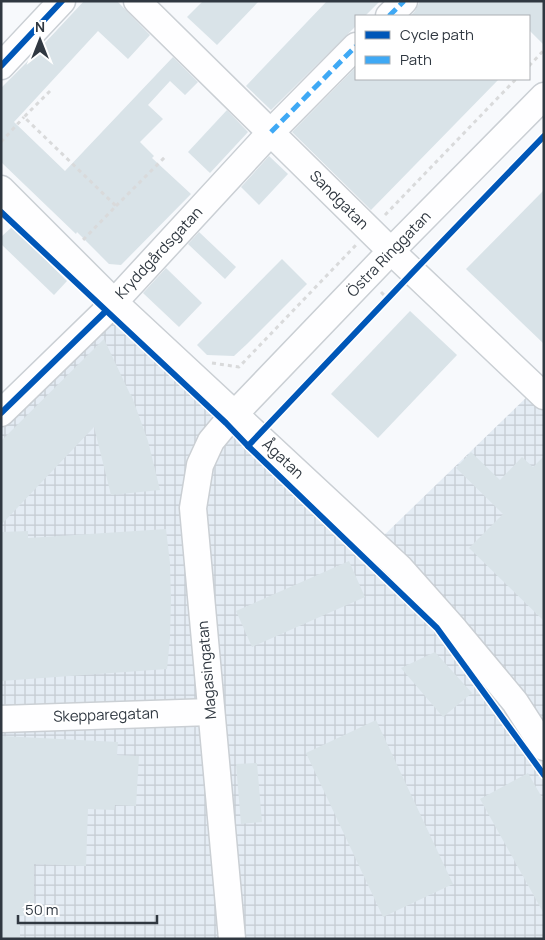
<svg xmlns="http://www.w3.org/2000/svg" width="545" height="940" font-family="Manrope,sans-serif">
	<style>
		.industrial { fill: url(#industrial-grid) }
		.building { fill: #d9e3e8 }
		.lines { fill: none; stroke-linecap: round; stroke-linejoin: round }
		.minor-casing { stroke: #cacfd4; stroke-width: 29 }
		.path { stroke: #d9dadb; stroke-width: 3; stroke-dasharray: 4 4; stroke-linecap: butt }
		.minor { stroke: #fefeff; stroke-width: 26 }
		.quiet { stroke: #3fa9f5; stroke-width: 5; stroke-dasharray: 10 5; stroke-linecap: butt }
		.cycleway-casing { stroke: #fff; stroke-width: 9 }
		.cycleway { stroke: #0057b8; stroke-width: 6 }
		.labels { text-anchor: middle; stroke-width: 4; stroke-linejoin: round; paint-order: stroke }
		.street-label { font-size: 15px; fill: #303841; stroke: #fff }
	</style>
	<defs>
		<pattern id="industrial-grid" width="8" height="8" patternUnits="userSpaceOnUse" patternTransform="scale(1.25)"><rect width="8" height="8" fill="#e4ecf4"/><path d="M0 4h8M4 0v8" fill="none" stroke="#c4cbd2"/></pattern>
	</defs>
	<rect width="100%" height="100%" fill="#f7f9fc"/>
	<path class="industrial" d="M114,302L375,544L536,388L544,396V939H1V413Z"/>
	<g class="building">
		<path d="M84,1H117L150,35L128,59L98,31L14,122L65,171L173,57L198,82L185,95L170,81L148,105L163,119L140,142L154,156L152,158L191,194L121,265L109,264L77,232L76,234L1,162V88L29,60Z"/>
		<path d="M203,1H259L217,45L187,17Z"/>
		<path d="M327,1H380L365,16H356V26L271,110L246,86Z"/>
		<path d="M420,1H544V45L529,30V16H410L415,11Z"/>
		<path d="M356,67V79H499L371,210L292,132Z"/>
		<path d="M227,110L248,132L210,173L188,152Z"/>
		<path d="M269,156L288,174L259,205L241,187Z"/>
		<path d="M544,190V344L466,269Z"/>
		<path d="M12,227L67,281L54,295L1,244V237Z"/>
		<path d="M199,232L236,267L225,279L188,244Z"/>
		<path d="M282,259L307,284L247,344L234,356L207,355L197,345Z"/>
		<path d="M166,268L202,303L179,327L143,293Z"/>
		<path d="M410,311L457,355L378,438L331,394Z"/>
		<path d="M104,339L130,394H131L148,441L160,490L111,495L94,427L1,525V441Z"/>
		<path d="M471,452L500,480L522,457L533,467L544,456V621L469,548L503,514L456,468Z"/>
		<path d="M166,529L170,563L171,599L170,638L167,669L1,681V532L28,531V538Z"/>
		<path d="M349,561L365,597L252,647L236,611Z"/>
		<path d="M435,652L472,693L443,717L401,668Z"/>
		<path d="M376,720L453,884L383,917L306,753Z"/>
		<path d="M1,736L118,742L117,755L139,756L136,806L115,805L114,810L88,809L86,866L34,864V916H20V939H1Z"/>
		<path d="M257,763L262,822L241,824L236,764Z"/>
		<path d="M528,773L544,801V914L480,799Z"/>
	</g>
	<g class="lines">
		<g class="minor-casing">
			<g id="minor">
				<path d="M137,1L391,251L544,396"/>
				<path d="M389,16L404,1"/>
				<path d="M1,66L62,1"/>
				<path d="M1,189L114,302L399,567L455,630L515,702L544,747"/>
				<path d="M1,413L106,311L271,132L356,46"/>
				<path d="M1,719L211,712"/>
				<path d="M232,939L193,508L200,465L211,441L226,423L391,251L544,96"/>
			</g>
		</g>
		<g class="path">
			<path d="M529,66L544,50"/>
			<path d="M50,91L24,117L116,206L82,241"/>
			<path d="M1,142L24,117"/>
			<path d="M116,206L165,157"/>
			<path d="M385,215L516,79"/>
			<path d="M381,292L388,299"/>
			<path d="M212,363L239,367L356,245"/>
		</g>
		<use href="#minor" class="minor"/>
		<g class="quiet">
			<path d="M389,16L404,1"/>
			<path d="M271,132L356,46"/>
		</g>
		<g class="cycleway-casing">
			<g id="cycleway">
				<path d="M1,66L62,1"/>
				<path d="M1,212L226,423L248,446L437,628L544,775"/>
				<path d="M1,413L106,311"/>
				<path d="M248,446L413,272L544,136"/>
			</g>
		</g>
		<use href="#cycleway" class="cycleway"/>
	</g>
	<g class="labels">
		<g class="street-label">
			<text transform="translate(339 200) rotate(45)" y="5">Sandgatan</text>
			<text transform="translate(159 253) rotate(-47)" y="5">Kryddgårdsgatan</text>
			<text transform="translate(389 254) rotate(-46)" y="5">Östra Ringgatan</text>
			<text transform="translate(283 459) rotate(43)" y="5">Ågatan</text>
			<text transform="translate(207 670) rotate(-95)" y="5">Magasingatan</text>
			<text transform="translate(106 715) rotate(-2)" y="5">Skepparegatan</text>
		</g>
	</g>
	<rect width="545" height="940" fill="none" stroke="#303841" stroke-width="5"/>
	<rect x="355" y="15" width="175" height="65" fill="#ffffff" stroke="#acafb3"/>
	<rect x="365" y="31" width="25" height="8" fill="#0057b8" stroke="#acafb3"/>
	<text x="400" y="40" font-size="15" fill="#303841">Cycle path</text>
	<rect x="365" y="56" width="25" height="8" fill="#3fa9f5" stroke="#acafb3"/>
	<text x="400" y="65" font-size="15" fill="#303841">Path</text>
	<g transform="translate(40 40)" stroke="#ffffff" stroke-width="4" paint-order="stroke">
	<path d="M0-4L9 19L0 12L-9 19Z" fill="#303841"/>
	<text y="-8" font-size="14" font-weight="bold" text-anchor="middle" fill="#303841">N</text>
	</g>
	<path d="M18 915v8h139v-8" fill="none" stroke="#303841" stroke-width="2.5"/>
	<text x="25" y="915" font-size="15" fill="#303841" stroke="#ffffff" stroke-width="4" paint-order="stroke">50 m</text>
</svg>
